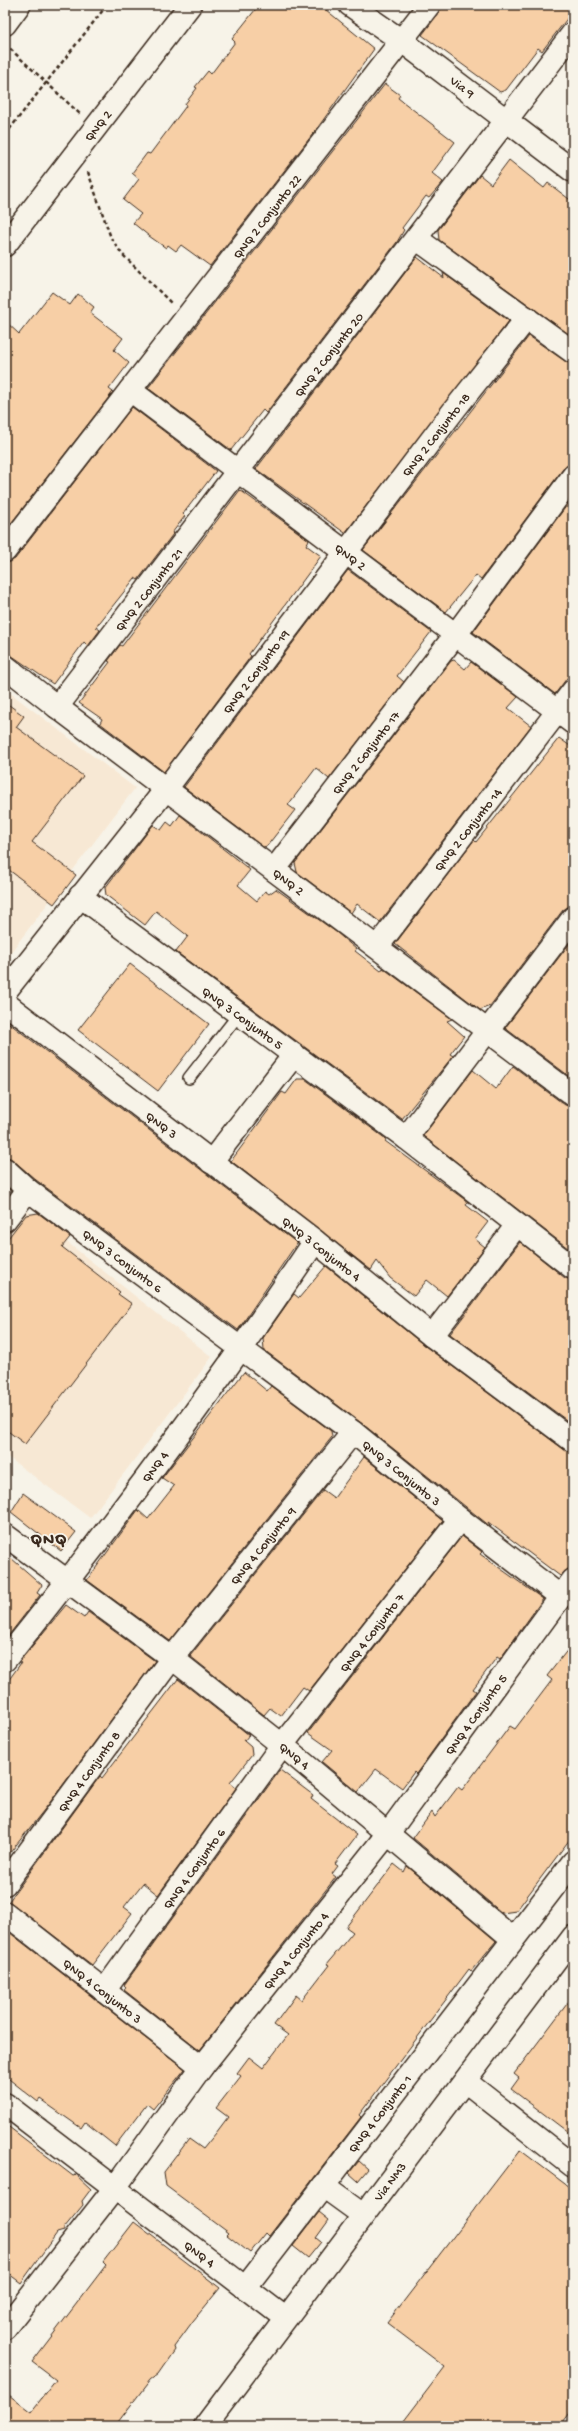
<svg xmlns="http://www.w3.org/2000/svg" width="578" height="2431" font-family="'Gochi Hand',sans-serif">
	<style>
		.built { fill: #f7e8d4 }
		.building { fill: #f7cfa6; stroke: #3b2a1e }
		.lines { fill: none; stroke-linecap: round; stroke-linejoin: round }
		.lane-casing { stroke: #3b2a1e; stroke-width: 14 }
		.street-casing { stroke: #3b2a1e; stroke-width: 25 }
		.secondary-casing { stroke: #3b2a1e; stroke-width: 25 }
		.path { stroke: #3b2a1e; stroke-width: 2.5; stroke-dasharray: 4 3; stroke-linecap: butt }
		.lane { stroke: #f7f3e8; stroke-width: 11 }
		.street { stroke: #f7f3e8; stroke-width: 22 }
		.secondary { stroke: #f7f3e8; stroke-width: 22 }
		.labels { text-anchor: middle; stroke-width: 3.5; stroke-linejoin: round; paint-order: stroke }
		.street-label { font-size: 13px; fill: #3b2a1e; stroke: #f7f3e8 }
		.district-label { font-size: 17px; font-weight: bold; letter-spacing: 1px; fill: #3b2a1e; stroke: #f7f3e8 }
	</style>
	<rect width="100%" height="100%" fill="#f7f3e8"/>
	<filter id="ink" filterUnits="userSpaceOnUse"><feTurbulence type="fractalNoise" baseFrequency=".025" numOctaves="2"/><feDisplacementMap in="SourceGraphic" scale="8" xChannelSelector="R" yChannelSelector="G"/><feConvolveMatrix kernelMatrix="1 2 1 2 8 2 1 2 1" color-interpolation-filters="sRGB"/></filter>
	<g filter="url(#ink)">
		<g class="built">
			<path d="M5,689L135,788L5,960Z"/>
			<path d="M24,1208L212,1357L90,1518L5,1455V1234Z"/>
		</g>
		<g class="building">
			<path d="M259,5H320L374,49L316,130L210,266L181,245L176,251L168,245L166,248L149,236L133,223L141,214L123,200L139,179L132,173L147,153L150,154L186,106L185,104L197,88L195,87L208,71L211,74L235,42L232,39Z"/>
			<path d="M441,5H573V11L542,51L538,48L506,90L500,92L422,35L439,13Z"/>
			<path d="M385,84L400,95L398,98L455,142L432,173L443,182L429,198L426,196L402,228L404,230L397,242L266,413L263,410L231,450L148,388Z"/>
			<path d="M509,160L544,188L548,183L573,202V337L439,240L438,230L480,175L491,184Z"/>
			<path d="M417,257L444,278L443,273L509,321L345,533L256,469Z"/>
			<path d="M52,292L70,305L78,294L94,307L90,313L123,338L114,350L129,363L109,389L113,392L5,531V321L19,334Z"/>
			<path d="M529,336L566,362L573,364V464L563,469L481,579L476,575L446,612L363,550Z"/>
			<path d="M132,407L216,471L183,514L185,516L172,533L173,534L138,580L135,578L96,627L100,630L88,646L84,642L53,684L5,651V563L15,559Z"/>
			<path d="M240,490L309,540L306,545L321,556L249,654L251,656L164,772L100,723L102,719L79,703L110,662L108,661L120,645L122,646Z"/>
			<path d="M573,497V670L555,694L473,632Z"/>
			<path d="M348,570L431,632L397,676L404,682L329,779L316,768L288,805L295,810L267,846L263,847L184,787Z"/>
			<path d="M454,660L465,669L471,662L518,697L508,708L531,726L380,922L357,904L351,913L297,872L295,863L451,661Z"/>
			<path d="M5,702L24,716L16,727L83,776L32,842L76,875L54,904L5,867Z"/>
			<path d="M559,738L573,748V906L563,910L490,1006L480,1010L395,944L474,840L476,842Z"/>
			<path d="M180,815L250,870L238,885L257,901L265,891L269,894L276,889L336,932L356,949L355,951L381,971L383,968L452,1019L447,1021L464,1036L450,1054L453,1056L402,1119L176,952L188,936L156,911L145,925L106,895L105,888L153,825L161,830L167,822L172,826Z"/>
			<path d="M573,939V1079L505,1028Z"/>
			<path d="M130,964L209,1024L158,1091L78,1030Z"/>
			<path d="M5,1020L297,1243L238,1330L36,1180L13,1160L5,1157Z"/>
			<path d="M513,1066L565,1105L573,1107V1252L423,1136L473,1070L496,1089Z"/>
			<path d="M297,1079H305L386,1139L385,1141L468,1202L466,1205L488,1222L475,1239L485,1247L447,1296L427,1280L414,1296L390,1278L377,1261L371,1270L231,1161L282,1092L286,1094Z"/>
			<path d="M38,1213L70,1237L62,1247L120,1292L118,1294L132,1304L25,1444L5,1429V1242L26,1215Z"/>
			<path d="M520,1242L565,1278L573,1280V1425L450,1334Z"/>
			<path d="M326,1266L425,1346L566,1451L573,1453V1568L568,1569L560,1576L488,1522L491,1527L360,1422L264,1350L263,1338L294,1294L299,1298Z"/>
			<path d="M244,1372L267,1391L271,1386L331,1431L332,1437L170,1641L87,1580L138,1510L148,1519L174,1486L162,1478Z"/>
			<path d="M364,1457L443,1521L309,1691L303,1687L281,1716L270,1708L264,1715L190,1656L323,1490L334,1498Z"/>
			<path d="M23,1493L76,1532L61,1551L11,1512Z"/>
			<path d="M462,1536L482,1552L480,1554L543,1599L500,1659L497,1657L473,1689L476,1691L416,1774L414,1772L402,1788L376,1769L358,1792L322,1762L332,1750L308,1733Z"/>
			<path d="M11,1558L42,1585L37,1593L40,1595L5,1640V1566Z"/>
			<path d="M66,1605L84,1618L88,1612L155,1661L48,1805L5,1859V1685L21,1663L19,1662Z"/>
			<path d="M573,1643V1835L516,1911L502,1913L413,1838L432,1812L435,1817L458,1787L462,1790L510,1726L515,1729L552,1680L547,1676Z"/>
			<path d="M178,1679L249,1735L244,1741L251,1747L252,1755L230,1783L236,1788L158,1895L143,1883L124,1907L132,1913L92,1965L9,1901L100,1776L102,1778Z"/>
			<path d="M280,1770L313,1795L311,1799L357,1835L335,1864L338,1866L332,1874L336,1877L200,2050L124,1990L126,1987L124,1985Z"/>
			<path d="M394,1864L404,1872L407,1866L496,1941L471,1971L469,1969L359,2115L361,2117L269,2236L266,2233L250,2253L227,2235L229,2233L166,2186L164,2172L189,2139L203,2149L216,2133L228,2117L216,2108L241,2076L237,2073L249,2057L263,2068L288,2035L274,2025L296,1995L302,2000L329,1965L327,1964L353,1932L346,1927Z"/>
			<path d="M5,1929L185,2069L153,2109L147,2104L115,2146L85,2122L81,2128L40,2099L38,2102L5,2076Z"/>
			<path d="M573,1996V2136L511,2089L519,2078L514,2074Z"/>
			<path d="M5,2124L73,2176L76,2175L91,2189L82,2201L83,2205L64,2228V2231L57,2233L21,2283L5,2271Z"/>
			<path d="M520,2150L573,2190V2409L560,2426H400L445,2367L387,2323Z"/>
			<path d="M359,2161L368,2169L358,2181L349,2173Z"/>
			<path d="M319,2212L329,2220L316,2238L321,2242L308,2258L293,2246Z"/>
			<path d="M134,2222L220,2288L193,2321L174,2347L175,2350L159,2373L150,2380L115,2426H5V2392L31,2412L56,2380L32,2362L106,2265L103,2262Z"/>
		</g>
		<g class="lines">
			<g class="lane-casing">
				<path id="lane" d="M189,1078L239,1014"/>
			</g>
			<g class="street-casing">
				<g id="street">
					<path d="M350,5L402,41L573,171"/>
					<path d="M417,239L573,352"/>
					<path d="M5,245L190,5"/>
					<path d="M130,390L573,723"/>
					<path d="M5,551L429,5"/>
					<path d="M5,666L57,707L573,1095"/>
					<path d="M57,707L573,33"/>
					<path d="M274,870L456,634L573,476"/>
					<path d="M80,896L406,1138L573,1268"/>
					<path d="M377,947L573,691"/>
					<path d="M5,992L166,789L454,410L527,318"/>
					<path d="M5,1003L315,1241L432,1336L573,1441"/>
					<path d="M406,1138L573,918"/>
					<path d="M211,1162L294,1055"/>
					<path d="M5,1169L28,1190L353,1432L460,1519L561,1597"/>
					<path d="M5,1220L28,1190"/>
					<path d="M432,1336L517,1225"/>
					<path d="M5,1535L172,1658L282,1745L513,1939"/>
					<path d="M5,1660C114,1524 218,1385 315,1241"/>
					<path d="M5,1884L172,1658L353,1432"/>
					<path d="M5,1913L202,2067"/>
					<path d="M104,1991L282,1745L460,1519"/>
					<path d="M465,2081L573,2166"/>
					<path d="M5,2104L285,2318"/>
					<path d="M323,2186L363,2215"/>
					<path d="M245,2288L573,1862"/>
					<path d="M5,2328L114,2189L202,2067L389,1832L573,1580"/>
				</g>
			</g>
			<g class="secondary-casing">
				<g id="secondary">
					<path d="M5,24L19,5"/>
					<path d="M205,2426L573,1937"/>
				</g>
			</g>
			<g class="path">
				<path d="M5,44L80,114"/>
				<path d="M5,135L107,5"/>
				<path d="M88,172L111,238L122,254L171,303"/>
			</g>
			<use href="#lane" class="lane"/>
			<use href="#street" class="street"/>
			<use href="#secondary" class="secondary"/>
		</g>
	</g>
	<g class="labels">
		<g class="street-label">
			<text transform="translate(463 86) rotate(37)" y="5">Via 9</text>
			<text transform="translate(97 125) rotate(-52)" y="5">QNQ 2</text>
			<text transform="translate(266 216) rotate(-52)" y="5">QNQ 2 Conjunto 22</text>
			<text transform="translate(328 354) rotate(-52)" y="5">QNQ 2 Conjunto 20</text>
			<text transform="translate(435 434) rotate(-52)" y="5">QNQ 2 Conjunto 18</text>
			<text transform="translate(351 556) rotate(37)" y="5">QNQ 2</text>
			<text transform="translate(148 589) rotate(-52)" y="5">QNQ 2 Conjunto 21</text>
			<text transform="translate(255 671) rotate(-53)" y="5">QNQ 2 Conjunto 19</text>
			<text transform="translate(365 752) rotate(-52)" y="5">QNQ 2 Conjunto 17</text>
			<text transform="translate(467 829) rotate(-52)" y="5">QNQ 2 Conjunto 14</text>
			<text transform="translate(289 881) rotate(37)" y="5">QNQ 2</text>
			<text transform="translate(243 1017) rotate(36)" y="5">QNQ 3 Conjunto 5</text>
			<text transform="translate(162 1124) rotate(37)" y="5">QNQ 3</text>
			<text transform="translate(322 1248) rotate(38)" y="5">QNQ 3 Conjunto 4</text>
			<text transform="translate(123 1260) rotate(37)" y="5">QNQ 3 Conjunto 6</text>
			<text transform="translate(154 1466) rotate(-53)" y="5">QNQ 4</text>
			<text transform="translate(402 1472) rotate(39)" y="5">QNQ 3 Conjunto 3</text>
			<text transform="translate(262 1545) rotate(-51)" y="5">QNQ 4 Conjunto 9</text>
			<text transform="translate(371 1632) rotate(-52)" y="5">QNQ 4 Conjunto 7</text>
			<text transform="translate(475 1714) rotate(-54)" y="5">QNQ 4 Conjunto 5</text>
			<text transform="translate(295 1755) rotate(39)" y="5">QNQ 4</text>
			<text transform="translate(88 1771) rotate(-54)" y="5">QNQ 4 Conjunto 8</text>
			<text transform="translate(193 1868) rotate(-54)" y="5">QNQ 4 Conjunto 6</text>
			<text transform="translate(295 1950) rotate(-51)" y="5">QNQ 4 Conjunto 4</text>
			<text transform="translate(103 1990) rotate(38)" y="5">QNQ 4 Conjunto 3</text>
			<text transform="translate(379 2113) rotate(-52)" y="5">QNQ 4 Conjunto 1</text>
			<text transform="translate(389 2181) rotate(-53)" y="5">Via NM3</text>
			<text transform="translate(200 2253) rotate(37)" y="5">QNQ 4</text>
		</g>
		<g class="district-label">
			<text x="49" y="1544">QNQ</text>
		</g>
	</g>
	<rect width="578" height="2431" fill="none" stroke="#f7f3e8" stroke-width="20"/>
	<rect x="10" y="10" width="558" height="2411" fill="none" stroke="#3b2a1e" stroke-width="1.5" filter="url(#ink)"/>
</svg>
